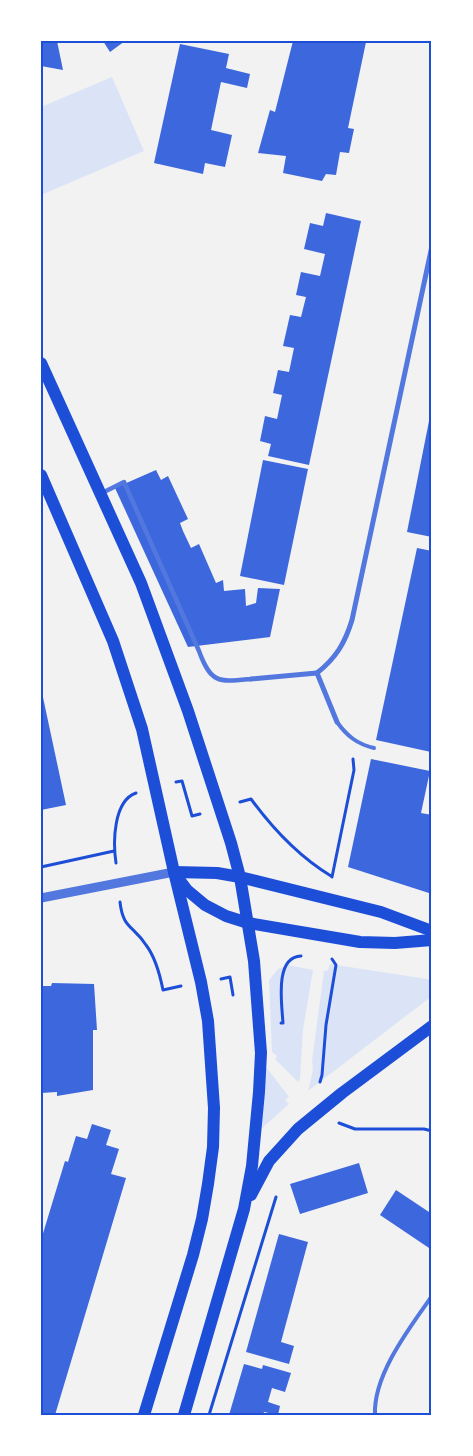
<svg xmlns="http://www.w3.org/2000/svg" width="473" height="1456" font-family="'Exo 2',sans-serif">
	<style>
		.green { fill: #dbe4f7 }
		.building { fill: #3d67dc }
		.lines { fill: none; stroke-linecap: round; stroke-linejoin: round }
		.path { stroke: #1d4ed8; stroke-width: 3 }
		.service { stroke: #5277de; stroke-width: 4 }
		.pedestrian { stroke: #5277de; stroke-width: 4.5 }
		.minor { stroke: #5277de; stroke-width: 5 }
		.tertiary { stroke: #5277de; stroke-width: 9 }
		.primary { stroke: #1d4ed8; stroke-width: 12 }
		.neatline { fill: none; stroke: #1d4ed8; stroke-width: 2 }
	</style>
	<rect width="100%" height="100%" fill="#f2f2f2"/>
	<g class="green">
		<path d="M112,77L144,151L41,195V107Z"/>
		<path d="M330,964L427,979L432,982V996L308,1091L313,1070L312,1061L324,971L328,970Z"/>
		<path d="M288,965L313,970L303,1030L300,1079L298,1082L275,1059L277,1056L272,1052L269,980L278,969Z"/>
		<path d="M263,1063L289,1097L285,1100L289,1104L261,1129Z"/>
	</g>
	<g class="building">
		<path d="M41,41H57L63,70L41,66Z"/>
		<path d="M103,41H125L110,52Z"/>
		<path d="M293,41L366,42L348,128L354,129L349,153L340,152L336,175L326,174L322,181L283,173L286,156L258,153L270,110L275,112Z"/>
		<path d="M180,44L229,54L226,68L250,74L247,88L221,82L211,130L232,135L225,167L205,163L203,174L154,163Z"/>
		<path d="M326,213L361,221L309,465L268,456L271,444L260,441L265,416L277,419L282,395L273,393L278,370L289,372L294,348L283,346L290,315L301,317L306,297L296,295L301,272L320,276L325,254L304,249L310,223L323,226Z"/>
		<path d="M431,411H432V537L407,532Z"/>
		<path d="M263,460L308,469L284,585L240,576Z"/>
		<path d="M156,470L161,480L168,476L188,519L180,523L183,531L191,548L199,544L216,583L223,580L224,591L245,589L246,606L256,603L258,588L280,589L270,637L188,647L115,488Z"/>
		<path d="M417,548L432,551L431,752L376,740Z"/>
		<path d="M41,688L66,805L41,810Z"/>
		<path d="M371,759L430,771L421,813L432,815V894L348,867Z"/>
		<path d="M52,983L94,984L97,1030H93V1090L57,1096V1092L41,1093V986H51Z"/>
		<path d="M92,1124L111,1130L106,1145L119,1149L111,1174L126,1178L55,1415H41V1240L65,1161L68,1162L76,1136L87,1139Z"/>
		<path d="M359,1163L368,1193L300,1214L290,1184Z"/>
		<path d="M396,1190L432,1214V1250L380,1215Z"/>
		<path d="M279,1234L308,1242L281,1342L294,1346L289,1364L246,1352Z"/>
		<path d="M244,1364L262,1369L263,1365L291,1373L285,1392L272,1388L268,1402L280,1406L278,1415L264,1412L263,1415H229Z"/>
	</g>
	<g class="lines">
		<g class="path">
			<path d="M176,782L182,781L192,816L200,814"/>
			<path d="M240,802L251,799C273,829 298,856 331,876"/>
			<path d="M116,863C113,843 113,801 136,793"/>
			<path d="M41,867L114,851"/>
			<path d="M332,877L354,770L353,759"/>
			<path d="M120,902C123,929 133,925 146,945C156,958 160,975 163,990L181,986"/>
			<path d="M221,979L230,977L233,995"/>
			<path d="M281,1023H283C282,1005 274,957 301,956"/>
			<path d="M320,1082L322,1075L326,1025L336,965L332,959"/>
			<path d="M339,1123L355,1129H424L432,1131"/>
			<path d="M209,1415L276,1197"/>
		</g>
		<g class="service">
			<path d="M337,722C347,736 357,744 374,748"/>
			<path d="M375,1415C373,1375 410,1327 432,1296"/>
		</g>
		<path class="pedestrian" d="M102,493L124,482L199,651C211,684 219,682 251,679"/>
		<g class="minor">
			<path d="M317,673C336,658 345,643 352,620L432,246"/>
			<path d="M317,673L337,722"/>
			<path d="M251,679L317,673"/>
		</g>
		<path class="tertiary" d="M41,898L174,872"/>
		<g class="primary">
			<path d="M41,363L141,583L188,711L231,843L240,877L254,961L261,1053L259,1092L252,1166L244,1209L184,1415"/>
			<path d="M41,475L113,641L142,729L174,872L201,982L208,1021L214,1108L213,1147L208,1184L202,1219L193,1255L144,1415"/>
			<path d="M174,872L217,873L240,877L381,912L432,931"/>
			<path d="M178,878L187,890L205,905L226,916L248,923L360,942L395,943L432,940"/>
			<path d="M251,1195L269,1161L298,1129L342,1093L432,1026"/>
		</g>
	</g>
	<rect width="473" height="1456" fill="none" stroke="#ffffff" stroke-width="85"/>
	<rect x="42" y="42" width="388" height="1372" class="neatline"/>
</svg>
